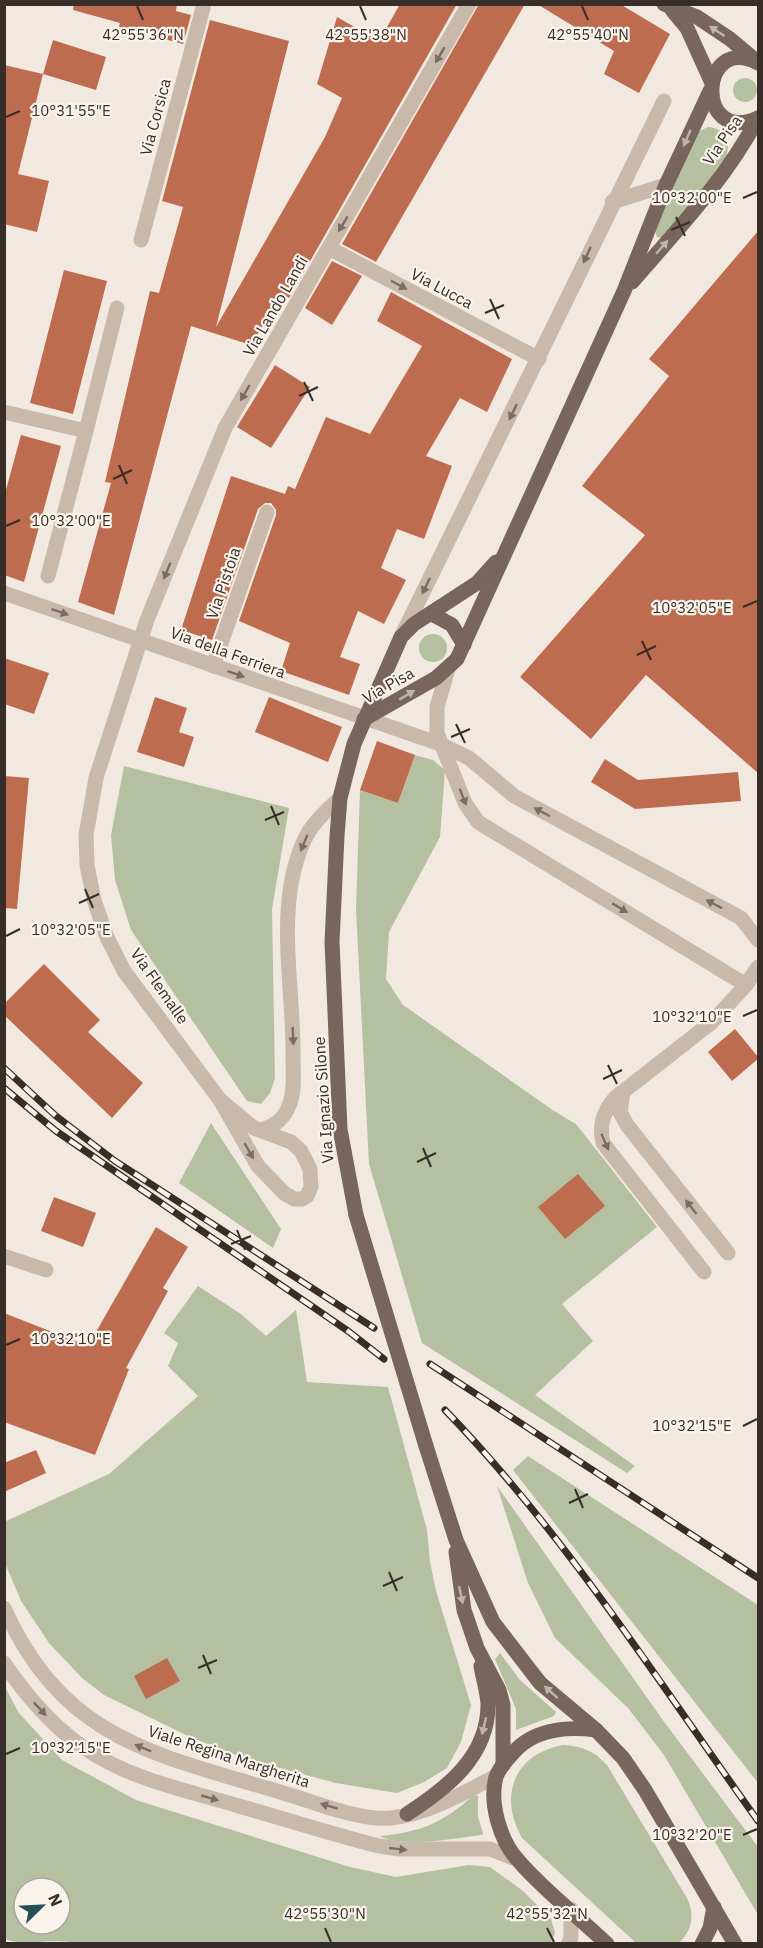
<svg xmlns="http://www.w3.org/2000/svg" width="763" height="1948" font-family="'IBM Plex Sans',sans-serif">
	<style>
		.green { fill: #b5c0a0; fill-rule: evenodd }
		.building { fill: #be6c50 }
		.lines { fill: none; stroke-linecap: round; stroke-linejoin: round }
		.minor { stroke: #c9b9ab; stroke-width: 15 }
		.major { stroke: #78665c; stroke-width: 15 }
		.rail-casing { stroke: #372e2a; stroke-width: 7 }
		.rail { stroke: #f9f3eb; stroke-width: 4.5; stroke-dasharray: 14; stroke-linecap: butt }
		.major-bridge { stroke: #78665c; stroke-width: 15 }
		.oneway { fill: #bfb4ab }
		.oneway2 { fill: #796d64 }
		.ticks { fill: none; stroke: #372e2a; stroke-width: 2 }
		.labels { text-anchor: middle; stroke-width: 4.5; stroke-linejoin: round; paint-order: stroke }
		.street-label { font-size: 16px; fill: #372e2a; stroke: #f9f3eb }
		.ticks-label { font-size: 15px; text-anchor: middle; fill: #372e2a; stroke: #f9f3eb; stroke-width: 4.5; stroke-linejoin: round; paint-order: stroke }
	</style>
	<rect width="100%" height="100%" fill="#f1e9df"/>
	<g class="green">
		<circle cx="745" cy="90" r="12"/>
		<path d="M708,127C724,128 732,140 726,156L668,235L661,238L657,237L654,227L695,133Z"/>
		<circle cx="433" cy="648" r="14"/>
		<path d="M415,755L433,760L445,770L440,837L389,932L386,979L403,1005L554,1111L576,1124L657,1227L562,1304L593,1341L535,1395L635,1466L627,1473L422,1343L369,1164L356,909L360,790L398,803Z"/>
		<path d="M124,766L289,808L272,909L275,1078L270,1093L261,1104L247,1101L131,930L115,880L111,835Z"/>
		<path d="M211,1123L281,1229L273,1248L179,1183Z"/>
		<path d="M198,1286L241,1314L266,1336L296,1310L307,1382L388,1387L427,1530L430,1562L436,1591L471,1705L461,1742L447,1768L424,1782L397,1793L336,1783L249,1760L190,1737L104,1695L82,1678L49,1643L21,1601L5,1563L4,1522L109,1474L198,1396L168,1366L178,1343L164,1333Z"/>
		<path d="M528,1456L758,1605V1783L513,1470Z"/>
		<path d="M497,1486L665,1723L758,1847V1915L664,1755L628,1708L555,1638L528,1583Z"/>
		<path d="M500,1653L520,1680L556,1712L554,1716L516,1730V1709L495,1659Z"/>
		<path d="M5,1687L19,1713L62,1760L136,1800L350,1867L396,1877L469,1865L490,1867L523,1891L551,1919L555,1933L551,1943L78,1944C50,1936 30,1948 5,1939ZM24,1888H60V1924H24Z"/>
		<path d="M563,1745C582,1746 594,1751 607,1765L687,1898C695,1916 692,1930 679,1943H636L522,1838C498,1796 514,1754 563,1745Z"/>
		<path d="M474,1795L478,1796V1817L483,1833L482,1835C455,1838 403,1849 380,1836C422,1832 442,1823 474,1795Z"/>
	</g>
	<g class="building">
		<path d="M74,4H177L176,11L191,15L183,44L119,27L120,23L73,10Z"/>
		<path d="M400,4H457L289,298L282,294L251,345L191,326L114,615L78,602L111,483L105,482L150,291L159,293L183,207L162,201L210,20L289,41L216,327L325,137L342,98L317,84L337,17L379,41Z"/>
		<path d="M479,4H525L376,262L342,244Z"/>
		<path d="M537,4H620L670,34L639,93L604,74L614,51Z"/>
		<path d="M53,40L106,57L96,90L43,74Z"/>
		<path d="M4,65L43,74L18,174L49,181L37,232L4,224Z"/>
		<path d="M759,230V774L646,675L591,739L520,677L645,535L582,486L669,376L649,359Z"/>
		<path d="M332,261L362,276L332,325L305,308Z"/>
		<path d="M64,270L107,281L73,414L30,403Z"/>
		<path d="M391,292L512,359L487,412L460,398L426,456L452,466L424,539L397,529L381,568L406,580L384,624L358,611L340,657L360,664L349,695L281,671L290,643L239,621L276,515V510L271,503H265L258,509L212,640L181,630L231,476L285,494L288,486L295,489L326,417L370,434L422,346L377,321Z"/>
		<path d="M275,365L310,387L271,448L237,427Z"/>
		<path d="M21,435L61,446L24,582L4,575V497Z"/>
		<path d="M4,658L49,673L34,714L4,704Z"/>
		<path d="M155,697L187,708L179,732L194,737L184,767L137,752Z"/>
		<path d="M269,697L342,727L328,762L255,732Z"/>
		<path d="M377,741L415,755L398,803L360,790Z"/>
		<path d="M605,759L638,780L738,772L741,801L635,809L591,782Z"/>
		<path d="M4,776L29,778L17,909L4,908Z"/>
		<path d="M44,964L100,1020L88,1032L143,1083L112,1118L4,1015V1004Z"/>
		<path d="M735,1029L759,1058L732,1081L708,1052Z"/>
		<path d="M578,1174L605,1206L565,1239L538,1207Z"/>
		<path d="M54,1197L96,1213L83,1247L41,1231Z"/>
		<path d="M156,1227L188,1247L163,1288L168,1291L126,1368L129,1369L95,1455L4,1422V1313L88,1346Z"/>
		<path d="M36,1450L46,1473L4,1492V1463Z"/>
		<path d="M167,1658L180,1681L146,1699L134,1676Z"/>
	</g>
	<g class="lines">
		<g class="minor">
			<path d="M612,202L666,185"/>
			<path d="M141,240L204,4"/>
			<path d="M329,248L539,359"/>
			<path d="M4,412L86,431L48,576"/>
			<path d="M86,431L117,308"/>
			<path d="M4,593L440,744L469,758L514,796L741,918L758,940"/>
			<path d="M402,635L664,101"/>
			<path d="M213,666L267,512"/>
			<path d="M448,669L437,707V733L465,803L478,822L746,985L758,967"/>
			<path d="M623,1092L620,1112L627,1125L728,1253"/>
			<path d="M220,1100L254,1128L291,1142L301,1151L310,1169L311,1187L307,1196L302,1199H294L284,1193L258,1166L220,1100L124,971L106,935L94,900L87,865L86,835L96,778L147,620L225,428L469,4"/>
			<path d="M261,1130C276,1126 285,1118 290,1103C295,1089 293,1073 293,1058C294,998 280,933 293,874C302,836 311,824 340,798"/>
			<path d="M4,1256L46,1270"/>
			<path d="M704,1272L603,1143C599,1125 603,1112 615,1098L712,1022L746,985"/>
			<path d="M4,1608C64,1740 154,1754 280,1792C312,1801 358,1821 391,1818C428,1814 464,1793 496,1776"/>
			<path d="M4,1663C27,1697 54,1729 89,1751C133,1780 189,1791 239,1806C285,1819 331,1834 379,1846L400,1849H490L516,1859"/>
			<path d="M568,1944L571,1938V1909"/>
		</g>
		<g class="major">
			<path d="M664,4L697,17L730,39L755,60"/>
			<path d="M672,10L687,28L711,81"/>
			<path d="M758,63C699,32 694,146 758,118"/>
			<path d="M632,282C677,230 726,179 758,118"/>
			<path d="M432,614L452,625L464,645"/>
			<path d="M364,719L436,678L457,659L624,291L666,185L710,91"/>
			<path d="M356,1215L340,1129L332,942L337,836L340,798L354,744L401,637L414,624L477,583L496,562"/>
			<path d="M426,1446L456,1540L493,1622L540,1683L596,1730L623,1758L645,1790L735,1944"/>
			<path d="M456,1552L464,1610L477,1648L499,1690L503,1705V1765"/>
			<path d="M596,1730C565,1726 532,1730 512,1754C506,1761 499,1768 496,1777C489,1802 500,1840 517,1859C541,1888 579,1917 607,1944"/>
			<path d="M407,1814C447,1788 489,1756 488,1703C487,1691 483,1678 481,1666"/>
			<path d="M702,1944L710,1928L714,1907"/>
		</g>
		<g class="rail-casing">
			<g id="rail">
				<path d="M4,1068L56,1116L115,1161L374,1328"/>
				<path d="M4,1088L56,1131L348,1331L384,1359"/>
				<path d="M430,1364L758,1578"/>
				<path d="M445,1410C565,1534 658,1681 758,1821"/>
			</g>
		</g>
		<use href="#rail" class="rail"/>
		<path class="major-bridge" d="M356,1215L426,1446"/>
	</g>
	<defs><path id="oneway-solid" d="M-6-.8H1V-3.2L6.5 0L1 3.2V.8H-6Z" transform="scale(1.5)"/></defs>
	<g class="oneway">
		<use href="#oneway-solid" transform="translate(717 31) rotate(-147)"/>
		<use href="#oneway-solid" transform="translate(687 138) rotate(114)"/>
		<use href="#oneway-solid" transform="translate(662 247) rotate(-49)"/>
		<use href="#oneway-solid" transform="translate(407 695) rotate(-31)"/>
		<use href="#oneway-solid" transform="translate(461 1595) rotate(78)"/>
		<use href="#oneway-solid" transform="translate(551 1692) rotate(-138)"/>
		<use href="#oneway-solid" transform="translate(484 1726) rotate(103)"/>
	</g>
	<g class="oneway2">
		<use href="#oneway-solid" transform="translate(440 55) rotate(120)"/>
		<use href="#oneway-solid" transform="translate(343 224) rotate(121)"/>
		<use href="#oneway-solid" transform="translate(587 255) rotate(115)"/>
		<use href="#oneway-solid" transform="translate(399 285) rotate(28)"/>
		<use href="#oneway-solid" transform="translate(245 393) rotate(120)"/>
		<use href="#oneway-solid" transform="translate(513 412) rotate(116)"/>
		<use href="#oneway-solid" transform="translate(167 571) rotate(112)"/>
		<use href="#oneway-solid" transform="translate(426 586) rotate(116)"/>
		<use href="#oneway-solid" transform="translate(60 612) rotate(19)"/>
		<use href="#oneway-solid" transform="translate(236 674) rotate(19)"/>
		<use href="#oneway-solid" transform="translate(463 797) rotate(68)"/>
		<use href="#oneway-solid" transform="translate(542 812) rotate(-152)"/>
		<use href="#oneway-solid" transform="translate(304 843) rotate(113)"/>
		<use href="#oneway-solid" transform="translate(714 904) rotate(-152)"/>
		<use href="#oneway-solid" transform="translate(620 908) rotate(31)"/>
		<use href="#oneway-solid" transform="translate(293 1036) rotate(88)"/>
		<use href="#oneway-solid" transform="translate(605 1142) rotate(66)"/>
		<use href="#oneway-solid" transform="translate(249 1151) rotate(60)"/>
		<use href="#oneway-solid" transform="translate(691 1207) rotate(-128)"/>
		<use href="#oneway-solid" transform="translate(40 1709) rotate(47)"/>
		<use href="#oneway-solid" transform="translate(143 1748) rotate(-157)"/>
		<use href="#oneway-solid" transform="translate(210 1798) rotate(16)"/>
		<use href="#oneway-solid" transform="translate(329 1806) rotate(-163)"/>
		<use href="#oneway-solid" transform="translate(398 1849) rotate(6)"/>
	</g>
	<path class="ticks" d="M137,6L143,20M360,6L366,20M582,6L588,20M6,117L20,111M743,198L757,192M676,217L685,236M671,230L690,222M490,299L499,319M485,313L504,305M304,382L313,401M299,396L318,387M119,465L127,484M113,479L132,470M6,526L20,520M743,607L757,601M642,641L651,660M637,655L656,646M456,724L465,743M451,737L470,729M271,806L279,825M265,820L284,812M85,889L93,908M79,903L99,894M6,936L20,929M743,1016L757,1010M608,1065L617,1084M603,1079L622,1070M423,1148L431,1167M417,1162L436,1153M237,1230L245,1250M231,1244L251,1236M6,1345L20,1339M743,1426L757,1419M575,1489L583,1508M569,1503L588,1494M389,1572L397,1591M383,1586L403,1577M203,1655L211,1674M198,1668L217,1660M6,1754L20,1748M743,1835L757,1829M325,1928L331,1942M547,1928L554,1942"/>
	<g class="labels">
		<g class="street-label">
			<text transform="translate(155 117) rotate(-75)" y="6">Via Corsica</text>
			<text transform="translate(722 140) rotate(-56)" y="6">Via Pisa</text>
			<text transform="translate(442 288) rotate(28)" y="6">Via Lucca</text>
			<text transform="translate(275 306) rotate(-60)" y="6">Via Lando Landi</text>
			<text transform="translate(223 583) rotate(-71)" y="6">Via Pistoia</text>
			<text transform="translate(228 652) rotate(20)" y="6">Via della Ferriera</text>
			<text transform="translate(388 685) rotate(-30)" y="6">Via Pisa</text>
			<text transform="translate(160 986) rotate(55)" y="6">Via Flemalle</text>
			<text transform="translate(323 1100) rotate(-94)" y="6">Via Ignazio Silone</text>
			<text transform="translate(229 1756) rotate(18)" y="6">Viale Regina Margherita</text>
		</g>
	</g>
	<g class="ticks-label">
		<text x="143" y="40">42°55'36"N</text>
		<text x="588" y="40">42°55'40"N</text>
		<text x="366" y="40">42°55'38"N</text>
		<text x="71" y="116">10°31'55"E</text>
		<text x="692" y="203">10°32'00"E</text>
		<text x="71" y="526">10°32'00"E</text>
		<text x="692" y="613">10°32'05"E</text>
		<text x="71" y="935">10°32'05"E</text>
		<text x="692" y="1022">10°32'10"E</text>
		<text x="71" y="1344">10°32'10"E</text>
		<text x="692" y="1431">10°32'15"E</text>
		<text x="71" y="1753">10°32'15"E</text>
		<text x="692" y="1840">10°32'20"E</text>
		<text x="325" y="1919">42°55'30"N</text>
		<text x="547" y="1919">42°55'32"N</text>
	</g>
	<rect width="763" height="1948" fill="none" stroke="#372e2a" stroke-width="12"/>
	<g transform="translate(42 1906) rotate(66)"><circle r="28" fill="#f9f3eb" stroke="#aba49e" stroke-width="1.5"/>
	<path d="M0-4.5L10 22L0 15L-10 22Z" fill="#225256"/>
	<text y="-9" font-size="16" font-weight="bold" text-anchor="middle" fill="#372e2a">N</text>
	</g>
</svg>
